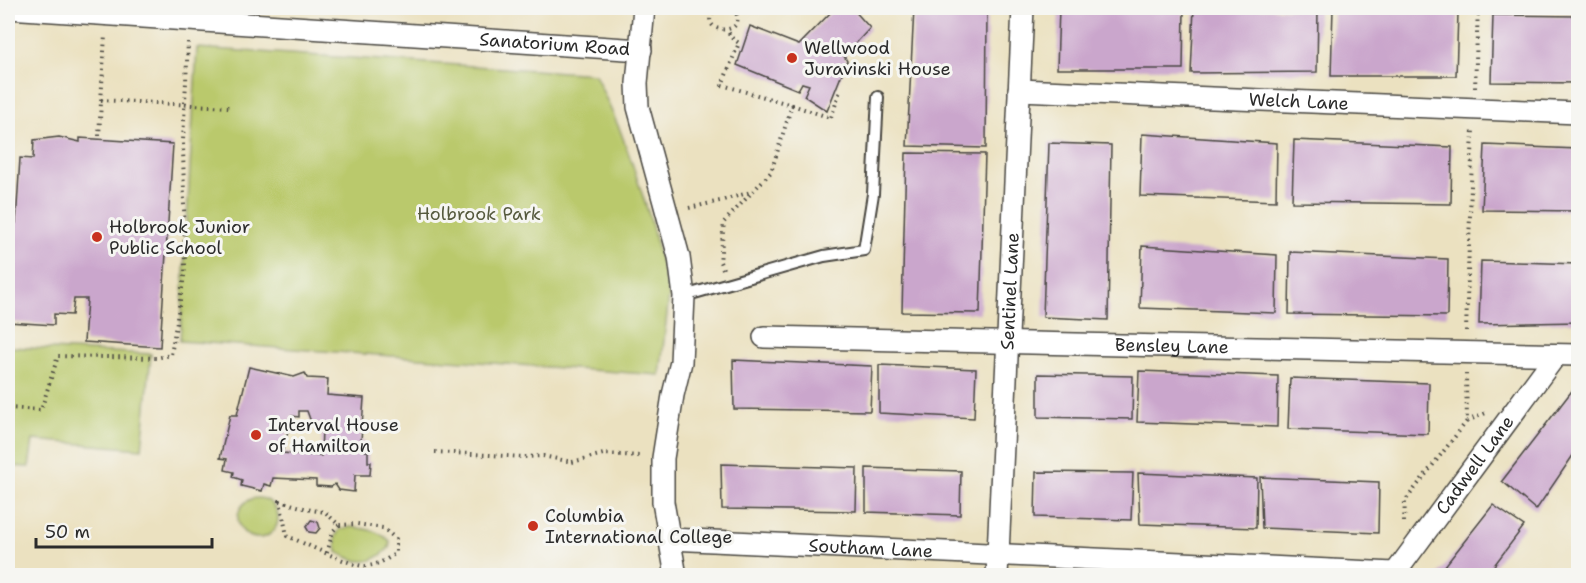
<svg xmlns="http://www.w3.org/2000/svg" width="1586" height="583" font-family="'Shantell Sans',sans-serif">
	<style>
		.green { fill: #bac96c; stroke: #727a4c; stroke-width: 1.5 }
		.building { fill: #caa6cc; fill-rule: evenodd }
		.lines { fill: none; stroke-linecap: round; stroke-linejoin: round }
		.lane-casing { stroke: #484641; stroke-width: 14 }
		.street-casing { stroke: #484641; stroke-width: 24 }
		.path { stroke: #484641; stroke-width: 4; stroke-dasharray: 1.5 4.5; stroke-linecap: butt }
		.lane { stroke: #fff; stroke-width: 10 }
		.street { stroke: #fff; stroke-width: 21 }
		.poi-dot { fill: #c8321e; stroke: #f6f6f2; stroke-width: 2 }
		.labels { text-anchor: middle; stroke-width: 6; stroke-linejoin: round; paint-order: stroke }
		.street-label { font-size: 18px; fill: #2b2b2b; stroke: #f6f6f2 }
		.poi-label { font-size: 18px; fill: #2b2b2b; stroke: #f6f6f2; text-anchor: start }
		.park-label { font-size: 18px; fill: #565a3e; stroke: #f6f6f2 }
	</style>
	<rect width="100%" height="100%" fill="#f6f6f2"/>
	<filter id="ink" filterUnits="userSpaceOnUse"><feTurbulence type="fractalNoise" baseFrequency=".0167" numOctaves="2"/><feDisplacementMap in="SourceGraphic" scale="12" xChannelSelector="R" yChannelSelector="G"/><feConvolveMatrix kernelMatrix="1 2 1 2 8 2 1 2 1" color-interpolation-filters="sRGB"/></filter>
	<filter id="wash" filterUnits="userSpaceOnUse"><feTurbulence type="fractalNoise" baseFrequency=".008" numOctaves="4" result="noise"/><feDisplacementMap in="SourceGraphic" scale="24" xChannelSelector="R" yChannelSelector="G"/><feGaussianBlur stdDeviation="1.35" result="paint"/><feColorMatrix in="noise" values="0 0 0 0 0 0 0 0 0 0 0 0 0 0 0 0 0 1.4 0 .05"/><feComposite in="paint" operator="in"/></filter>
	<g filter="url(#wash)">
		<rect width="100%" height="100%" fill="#ebe1c0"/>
		<g class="green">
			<path d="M197,48L595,74L620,130L632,163L650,218L669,296L660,375L180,341Z"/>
			<path d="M8,347L151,354L142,449L33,440L29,467L8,466Z"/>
			<circle cx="258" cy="518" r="20"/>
			<path d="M351,527C366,529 378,530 390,541L389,548C371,566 358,564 337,552L335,537L340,529Z"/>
		</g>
		<g id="blocks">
			<g class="building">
				<path d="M835,8H852L870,28L844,56L847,61L827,111L804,96L809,85L802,83L798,90L737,65L750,26L799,45Z"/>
				<path d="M914,8H987L986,148L907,146Z"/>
				<path d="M1059,8H1184L1183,69H1057Z"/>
				<path d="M1194,8L1318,9L1317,72L1191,73Z"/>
				<path d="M1333,8L1458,13L1456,76H1331Z"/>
				<path d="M1493,15L1578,16V83L1491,82Z"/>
				<path d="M1142,134L1277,143L1276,201L1140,196Z"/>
				<path d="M59,137L80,142V138L173,144L160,347L84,342L87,299H74L72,315L54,314V325L8,322V222L16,223L20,158L33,159L34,140Z"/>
				<path d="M1294,140L1452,147L1451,204L1292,202Z"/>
				<path d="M1049,143L1111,145L1108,320L1043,317Z"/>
				<path d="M1485,145L1578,149V211L1482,210Z"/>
				<path d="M906,153L985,154L980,313L902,312Z"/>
				<path d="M1142,246L1277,255L1276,313L1140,308Z"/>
				<path d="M1290,252L1448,259L1447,316L1289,314Z"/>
				<path d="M1481,261L1578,264V322L1479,324Z"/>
				<path d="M733,360L872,366L870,411L734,409Z"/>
				<path d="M879,365L976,369L974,418L879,413Z"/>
				<path d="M249,367L294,377L305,373L307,378L328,379L327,395L364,398L361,441L365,442V451H368V462H371L370,475H355L354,492L339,490L335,484L331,487L316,486V480L273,478L271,486L264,484L262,491L241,486L242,480L233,477L234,472L225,470L227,459L220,458L230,415H237ZM299,411H307L311,422L322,428L321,456L282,453L292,416L299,417Z"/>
				<path d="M1139,371L1278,376L1277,427L1137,422Z"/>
				<path d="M1038,374L1133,376L1132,419L1038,417Z"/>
				<path d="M1290,378L1429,383L1428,434L1288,429Z"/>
				<path d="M1578,383V448L1536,510L1502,481Z"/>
				<path d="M721,464L857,468L856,511L722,509Z"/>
				<path d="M866,468L961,471L960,515L866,512Z"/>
				<path d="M1036,472L1133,473L1131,520L1035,517Z"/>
				<path d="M1138,473L1257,478L1256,528L1140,524Z"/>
				<path d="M1260,477L1379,482L1378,533L1262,528Z"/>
				<path d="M1493,505L1524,526L1486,576H1437Z"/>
				<path d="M311,520L318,522L320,528L316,533L309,532L306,527Z"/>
			</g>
		</g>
	</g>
	<g filter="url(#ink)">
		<use href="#blocks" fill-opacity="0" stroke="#484641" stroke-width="1.5"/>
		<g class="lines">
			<g class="lane-casing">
				<path id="lane" d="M684,296L824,256L864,250L873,194L878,97"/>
			</g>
			<g class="street-casing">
				<g id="street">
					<path id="s1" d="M8,8L641,50"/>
					<path d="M644,8L637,83L638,107L679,257L684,296L681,362L673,395L663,458V502L676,576"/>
					<path id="s2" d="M1019,90L1578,113"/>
					<path id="s3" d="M764,337L1578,355"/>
					<path id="s4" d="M670,539L1394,573"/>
					<path id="s5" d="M997,576L1023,8"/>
					<path id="s6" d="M1393,576L1556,355"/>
				</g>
			</g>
			<g class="path">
				<path d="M715,8C693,36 754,37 733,8"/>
				<path d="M1475,88L1478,8"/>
				<path d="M101,100L229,107"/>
				<path d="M792,105L831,118L840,91"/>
				<path d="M99,136L105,35"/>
				<path d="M689,208L720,201L751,192"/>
				<path d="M723,269L720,262L724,222L771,172L792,105L722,85L739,43L732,38L727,30"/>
				<path d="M1466,331L1473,128"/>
				<path d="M8,408L41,410L58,356L156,358L171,355L185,270L183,141L188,42"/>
				<path d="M1467,421L1486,413"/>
				<path d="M435,452L524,457L543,456L572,462L603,454L642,456"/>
				<path d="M280,501L311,510L325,512L339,525L357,524L383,528L396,539V553C386,560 378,565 366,566C352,567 302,542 287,536Z"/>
				<path d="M1404,522L1405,501L1467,421L1466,374"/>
				<path d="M327,553L333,531L339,525"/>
			</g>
			<use href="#lane" class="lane"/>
			<use href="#street" class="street"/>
		</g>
	</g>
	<g class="poi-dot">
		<circle cx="792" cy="58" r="6"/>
		<circle cx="97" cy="237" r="6"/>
		<circle cx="256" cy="435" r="6"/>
		<circle cx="533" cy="526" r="6"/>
	</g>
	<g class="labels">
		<g class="street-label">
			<text dy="6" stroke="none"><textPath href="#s1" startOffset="548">Sanatorium Road</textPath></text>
			<text dy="6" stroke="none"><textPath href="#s2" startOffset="280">Welch Lane</textPath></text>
			<text dy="6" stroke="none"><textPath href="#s5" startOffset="285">Sentinel Lane</textPath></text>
			<text dy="6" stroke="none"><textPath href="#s3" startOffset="408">Bensley Lane</textPath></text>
			<text dy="6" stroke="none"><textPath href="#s6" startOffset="138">Cadwell Lane</textPath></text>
			<text dy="6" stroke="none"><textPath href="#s4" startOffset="201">Southam Lane</textPath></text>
		</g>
		<g class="poi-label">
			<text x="804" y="54">Wellwood<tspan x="804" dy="21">Juravinski House</tspan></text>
			<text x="109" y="233">Holbrook Junior<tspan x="109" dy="21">Public School</tspan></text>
			<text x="268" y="431">Interval House<tspan x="268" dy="21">of Hamilton</tspan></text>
			<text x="545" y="522">Columbia<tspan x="545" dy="21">International College</tspan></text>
		</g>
		<g class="park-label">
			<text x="479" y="220">Holbrook Park</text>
		</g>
	</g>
	<rect width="1586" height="583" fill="none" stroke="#f6f6f2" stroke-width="30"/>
	<path d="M36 538v9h176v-9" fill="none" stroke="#2b2b2b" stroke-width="3"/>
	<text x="45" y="538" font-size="18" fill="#2b2b2b" stroke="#f6f6f2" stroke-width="4.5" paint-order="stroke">50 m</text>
</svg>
